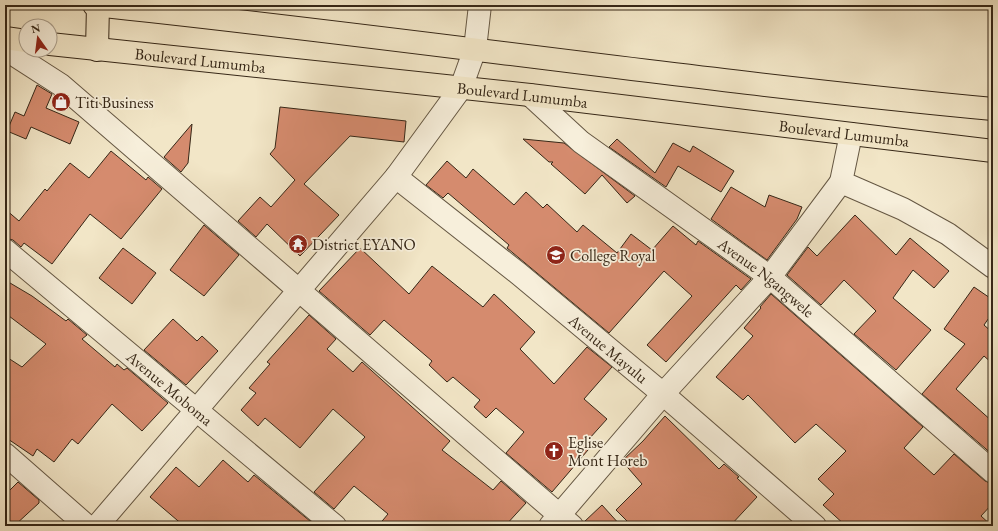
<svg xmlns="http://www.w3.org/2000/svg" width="998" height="531" font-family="'EB Garamond',serif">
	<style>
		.building { fill: #d58b6e; stroke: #362717 }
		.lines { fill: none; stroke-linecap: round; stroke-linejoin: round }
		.minor-casing { stroke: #655743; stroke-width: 24 }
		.highway-casing { stroke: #362717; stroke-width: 24 }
		.minor { stroke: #f7efdb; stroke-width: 22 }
		.highway { stroke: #f2e6c7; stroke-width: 22 }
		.labels { text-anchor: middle; stroke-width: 3.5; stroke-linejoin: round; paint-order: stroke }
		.street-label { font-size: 16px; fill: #362717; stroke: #f7efdb }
		.poi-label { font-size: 16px; fill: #362717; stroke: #f7efdb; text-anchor: start }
	</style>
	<rect width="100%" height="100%" fill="#f2e6c7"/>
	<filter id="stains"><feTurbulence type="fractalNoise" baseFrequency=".005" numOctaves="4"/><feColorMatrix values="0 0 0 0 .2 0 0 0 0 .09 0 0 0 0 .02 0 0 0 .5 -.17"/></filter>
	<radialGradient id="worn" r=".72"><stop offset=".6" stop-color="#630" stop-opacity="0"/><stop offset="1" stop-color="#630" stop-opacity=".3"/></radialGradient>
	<g class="building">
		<path d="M37,85L52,94L46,108L79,122L70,144L31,127L26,139L7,131L15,112L24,116Z"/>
		<path d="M280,107L406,121L404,142L350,136L304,184L339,215L300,256L267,224L256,237L238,221L260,197L271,207L295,180L270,154L275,148Z"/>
		<path d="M192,124L188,163L181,172L164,157Z"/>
		<path d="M523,139L564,143L635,196L627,203L602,175L585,194L551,164L553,162H549Z"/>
		<path d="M617,139L655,173L673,143L690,152L693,146L734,171L721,192L678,166L666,187L609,147Z"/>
		<path d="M111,151L146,180L148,177L162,189L121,239L90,214L52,264L24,243L21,247L13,240L5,238V209L19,221L45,189L47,191L70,163L89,178Z"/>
		<path d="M447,161L466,178L473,169L514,205L526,192L543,208L547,204L577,232L583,225L617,253L631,234L652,250L673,226L696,245L698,241L751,279L741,290L736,285L666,362L647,345L692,296L664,271L609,333L507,248L509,245L448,193L443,198L426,185Z"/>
		<path d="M731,187L765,207L769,195L802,207L797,219L767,260L711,219Z"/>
		<path d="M855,215L896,255L910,238L949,271L934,288L913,270L893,298L931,330L896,370L854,334L876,311L844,280L821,305L787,275L808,247L817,256Z"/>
		<path d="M204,225L239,255L204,296L170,270Z"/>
		<path d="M123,248L156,273L132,304L99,278Z"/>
		<path d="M360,248L409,294L432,266L483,307L494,294L535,332L520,349L554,384L587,347L612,367L584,399L607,419L589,439L594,443L552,492L506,453L524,432L496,408L486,418L474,407L480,400L453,377L447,382L429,365L432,361L384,320L370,335L319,291Z"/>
		<path d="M5,280L32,296L66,321L68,319L87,335L82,339L115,367L117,364L124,370L127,368L168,403L142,431L112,404L78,444L72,439L54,462L37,449L33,456L5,437V356L22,367L46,344L5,313Z"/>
		<path d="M974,287L993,300V312L984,325L993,333V364L984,356L956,389L993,422V455L922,394L965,344L944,329Z"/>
		<path d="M771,294L923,427L904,448L934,475L954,454L985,481L993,484V503L981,516L992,526H846L823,505L834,494L818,479L846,451L816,424L795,443L748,395L743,400L716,377L753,336L744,328L761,308L760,307Z"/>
		<path d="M309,315L336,339L327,349L353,372L362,362L450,441L442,450L493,490L501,481L526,503L505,526H378L388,514L354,486L334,509L314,492L365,437L333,409L300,448L265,418L258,426L241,410L256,393L249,388L270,364L267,362Z"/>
		<path d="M173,319L197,341L202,336L218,351L186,385L144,350Z"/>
		<path d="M665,416L719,469L724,464L739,477L737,478L757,497L730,526H632L616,510L642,484L622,461L643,441Z"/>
		<path d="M223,460L248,482L254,475L316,526H184L150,497L176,467L199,487Z"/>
		<path d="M18,482L39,500V503L14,526H5V495Z"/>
		<path d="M602,505L621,526H584V522Z"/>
	</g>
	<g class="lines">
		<g class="minor-casing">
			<g id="minor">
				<path d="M5,49L61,85L572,526"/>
				<path id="s1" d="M530,95L581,142L770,277L993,472"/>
				<path d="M851,134L841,182L903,209L948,234L993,267"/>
				<path id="s2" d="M396,177L519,274L663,394L815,526"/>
				<path id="s3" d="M5,250L335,526"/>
				<path d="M5,454L87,526"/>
				<path d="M97,526L396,177L461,88L475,49L480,5"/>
				<path d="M550,526L663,394L770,277L841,182"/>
			</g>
		</g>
		<g class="highway-casing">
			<g id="highway">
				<path d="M94,5C394,36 693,81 993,109"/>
				<path d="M5,38L26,41"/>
				<path id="s4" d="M50,44L530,95L993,151"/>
				<path d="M97,50L98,5"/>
			</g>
		</g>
		<use href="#minor" class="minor"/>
		<use href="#highway" class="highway"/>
	</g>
	<defs>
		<g id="shop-disc" transform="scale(1)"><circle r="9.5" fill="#8f2418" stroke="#f7efdb"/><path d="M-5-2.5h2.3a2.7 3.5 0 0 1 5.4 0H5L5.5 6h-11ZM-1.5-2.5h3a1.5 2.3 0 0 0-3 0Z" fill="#fff"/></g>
		<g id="temple-disc" transform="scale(1)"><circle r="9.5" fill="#8f2418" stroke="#f7efdb"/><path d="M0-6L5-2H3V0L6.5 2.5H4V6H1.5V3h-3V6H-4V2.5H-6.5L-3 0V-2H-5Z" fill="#fff"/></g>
		<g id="school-disc" transform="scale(1)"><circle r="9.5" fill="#8f2418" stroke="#f7efdb"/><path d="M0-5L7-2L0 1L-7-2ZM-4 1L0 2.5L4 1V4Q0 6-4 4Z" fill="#fff"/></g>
		<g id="church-disc" transform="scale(1)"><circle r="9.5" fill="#8f2418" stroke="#f7efdb"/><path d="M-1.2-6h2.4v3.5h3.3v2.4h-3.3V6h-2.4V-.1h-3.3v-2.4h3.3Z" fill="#fff"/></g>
	</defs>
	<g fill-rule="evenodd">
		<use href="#shop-disc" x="61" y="102"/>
		<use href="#temple-disc" x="298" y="244"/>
		<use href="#school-disc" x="556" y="255"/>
		<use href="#church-disc" x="554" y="451"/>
	</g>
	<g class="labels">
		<g class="street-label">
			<text dy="6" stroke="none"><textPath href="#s4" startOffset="151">Boulevard Lumumba</textPath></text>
			<text dy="6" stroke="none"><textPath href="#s4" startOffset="475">Boulevard Lumumba</textPath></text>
			<text dy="6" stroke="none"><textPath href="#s4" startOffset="799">Boulevard Lumumba</textPath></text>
			<text dy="6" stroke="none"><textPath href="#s1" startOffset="299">Avenue Ngangwele</textPath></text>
			<text dy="6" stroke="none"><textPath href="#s2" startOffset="273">Avenue Mayulu</textPath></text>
			<text dy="6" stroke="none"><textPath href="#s3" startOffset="215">Avenue Moboma</textPath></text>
		</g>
		<g class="poi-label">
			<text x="75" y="108">Titi Business</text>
			<text x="312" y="250">District EYANO</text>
			<text x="570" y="261">College Royal</text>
			<text x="568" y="448">Eglise<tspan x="568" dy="18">Mont Horeb</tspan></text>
		</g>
	</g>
	<rect width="998" height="531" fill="none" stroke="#f2e6c7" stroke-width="20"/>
	<rect x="6" y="6" width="986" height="519" fill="none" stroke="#362717" stroke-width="2"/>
	<rect x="10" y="10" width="978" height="511" fill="none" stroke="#362717"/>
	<g transform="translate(38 38) rotate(346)"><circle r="19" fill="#f7efdb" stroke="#aa9f8d"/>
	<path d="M0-3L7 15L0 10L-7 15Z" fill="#8f2418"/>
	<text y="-6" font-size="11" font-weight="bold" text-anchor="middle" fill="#362717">N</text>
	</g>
	<rect width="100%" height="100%" filter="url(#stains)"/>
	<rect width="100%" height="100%" fill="url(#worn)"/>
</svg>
